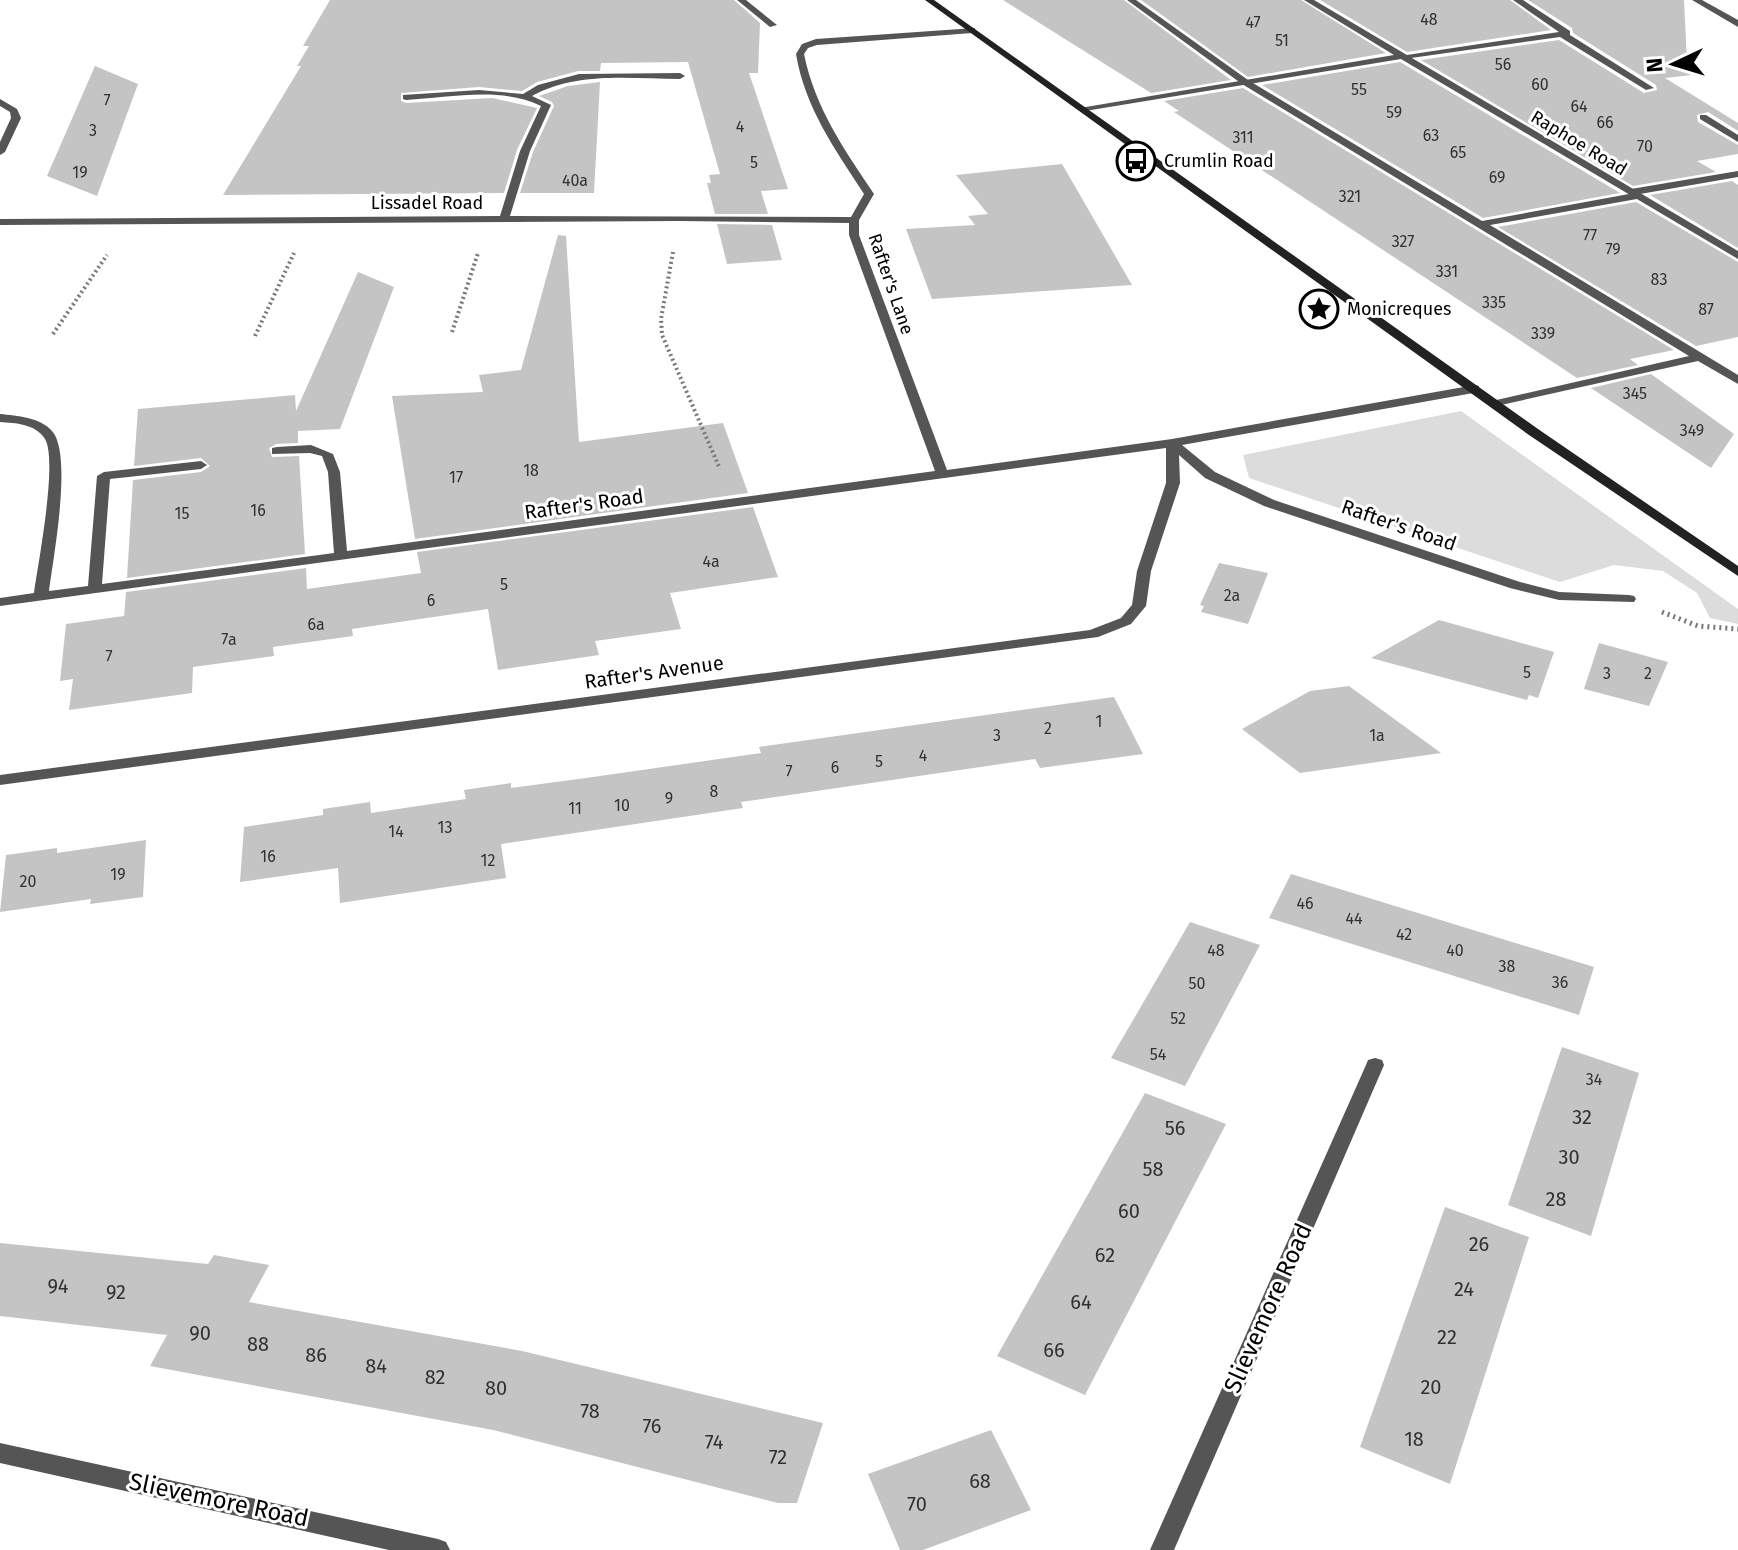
<svg xmlns="http://www.w3.org/2000/svg" width="1738" height="1550" font-family="'Fira Sans',sans-serif">
	<style>
		.green { fill: #dcdcdc }
		.building { fill: #c4c4c4 }
		.lines { fill: none; stroke-linecap: round; stroke-linejoin: round }
		.path-far1 { stroke: #777; stroke-width: 4; stroke-dasharray: 2 3; stroke-linecap: butt }
		.path { stroke: #777; stroke-width: 5; stroke-dasharray: 2 4; stroke-linecap: butt }
		.lane { fill: #555; fill-rule: evenodd }
		.street { fill: #555; fill-rule: evenodd }
		.secondary { fill: #222; fill-rule: evenodd }
		.labels { text-anchor: middle; stroke-width: 6; stroke-linejoin: round; paint-order: stroke }
		.number-label { font-size: 16px; fill: #313131 }
		.far-street-label { font-size: 18px; fill: #000; stroke: #fff }
		.far-poi-label { font-size: 18px; fill: #000; stroke: #fff; text-anchor: start }
		.street-label { font-size: 20px; fill: #000; stroke: #fff }
		.near-number-label { font-size: 20px; fill: #313131 }
		.near-street-label { font-size: 24px; fill: #000; stroke: #fff }
	</style>
	<rect width="100%" height="100%" fill="#fff"/>
	<path class="green" d="M1461,411L1738,609V624L1710,618L1697,593L1663,571L1614,565L1560,582L1249,478L1243,455Z"/>
	<g class="building">
		<path d="M330,0H734L760,23L758,73H749L788,189L761,191L768,214H715L707,183H711L709,175L720,174L688,62L601,63L600,71H578L537,82L522,91L479,87L401,93V101L406,103L492,98L537,108L517,150L504,193L223,195L301,66H297L309,46H303Z"/>
		<path d="M1003,0H1124L1231,80L1151,93Z"/>
		<path d="M1141,0H1301L1386,53L1248,77Z"/>
		<path d="M1320,0H1510L1551,30L1407,52Z"/>
		<path d="M1528,0H1684L1687,62L1673,64L1692,75L1665,78L1738,123V131L1708,112L1697,115L1698,122L1738,145V154L1697,161L1716,172L1633,186L1421,60L1559,40L1644,93L1657,90L1656,85L1573,33L1572,28Z"/>
		<path d="M1400,62L1620,193L1483,218L1262,85Z"/>
		<path d="M95,66L138,84L97,196L47,176Z"/>
		<path d="M600,82L594,193H520L533,152L554,106L552,102L539,96L568,86Z"/>
		<path d="M1243,88L1674,350L1630,359L1638,365L1577,378L1174,112L1179,111L1164,101Z"/>
		<path d="M1062,164L1132,285L932,299L906,229L975,225L968,216L988,214L956,175Z"/>
		<path d="M1732,181L1738,185V248L1650,195Z"/>
		<path d="M1636,202L1738,262V337L1696,346L1498,227Z"/>
		<path d="M717,224L772,225L782,260L727,264Z"/>
		<path d="M558,235L566,236L579,442L723,423L748,493L415,539L392,396L483,392L479,375L521,370Z"/>
		<path d="M358,272L394,287L340,429L298,431V443L276,444L269,448L272,457L299,456L305,554L127,578L133,480L201,472L210,466L201,458L134,466L138,409L295,395L296,411Z"/>
		<path d="M1651,374L1734,434L1711,468L1591,388Z"/>
		<path d="M753,507L778,577L670,593L681,629L595,641L599,655L498,670L488,609L352,629L353,636L273,647L274,656L193,667L192,693L69,710L73,679L60,681L66,624L124,616L126,592L306,568L307,589L421,573L417,552Z"/>
		<path d="M1219,563L1268,573L1248,624L1201,612L1204,606L1200,605Z"/>
		<path d="M1439,620L1554,652L1538,698L1529,695L1527,700L1371,658Z"/>
		<path d="M1599,643L1668,662L1649,706L1584,689Z"/>
		<path d="M1349,686L1441,753L1300,773L1242,729L1310,691Z"/>
		<path d="M1114,697L1143,754L1040,768L1035,759L741,802L743,808L501,844L506,878L340,903L338,868L240,882L244,827L323,815V809L370,802L371,813L418,806L466,799L464,790L511,783V788L593,777L761,753L759,747Z"/>
		<path d="M146,840L143,897L90,904L91,899L0,912L6,855L57,848V853Z"/>
		<path d="M1291,874L1594,967L1579,1015L1269,918Z"/>
		<path d="M1190,922L1260,945L1185,1086L1111,1058Z"/>
		<path d="M1562,1047L1639,1073L1591,1236L1508,1205Z"/>
		<path d="M1145,1093L1226,1124L1085,1395L997,1356Z"/>
		<path d="M1445,1207L1529,1237L1450,1484L1360,1447Z"/>
		<path d="M0,1243L208,1264L214,1255L269,1265L249,1302L522,1351L823,1423L797,1503H778L493,1430L150,1366L167,1335L0,1316Z"/>
		<path d="M991,1430L1031,1510L923,1550H900L868,1474Z"/>
	</g>
	<g class="lines">
		<g class="path-far1">
			<path d="M673,252L661,319L662,335L720,469"/>
			<path d="M452,332L478,253"/>
			<path d="M53,334L107,255"/>
			<path d="M255,336L294,253"/>
		</g>
		<path class="path" d="M1662,612L1698,626L1738,629"/>
		<g class="lane">
			<path d="M1127,0H1136L1248,80L1482,221L1629,194L1626,192L1631,189L1738,171V177L1640,194L1642,196L1637,199L1490,225L1738,375V384L1698,361L1492,407V401L1689,356L1242,84Z"/>
			<path d="M1513,0H1523L1570,31V35L1654,88L1646,90L1560,37L1404,59L1400,56L1559,32Z"/>
			<path d="M1700,115H1706L1738,135V142L1700,119Z"/>
		</g>
		<g class="street">
			<path d="M737,0H746L777,25L770,27Z"/>
			<path d="M1304,0H1314L1738,251V259L1401,59L1085,111L1080,108L1394,55Z"/>
			<path d="M1692,0H1702L1738,20V27Z"/>
			<path d="M975,28V32L972,33L817,45L808,48L804,54C815,108 844,149 874,194L859,220V235L947,470L1172,439L1475,385L1479,386V392L1182,445L1215,472L1274,500L1520,582L1559,592L1629,595L1634,596L1636,599L1634,602L1559,600L1510,588L1264,506L1205,478L1179,455L1180,483L1151,571L1146,606L1131,624L1098,637L0,785V775L1090,630L1121,618L1132,605L1137,571L1166,483V448L0,606V598L34,593C38,564 58,461 45,439C36,424 15,423 0,422V414C17,416 40,417 52,431C73,454 53,559 49,591L88,586L97,476L104,472L201,461L207,465L201,469L110,479L102,584L334,553L328,472L322,456L310,453L272,454V448L277,447L311,445L333,454L340,472L347,551L935,471L849,235V223L678,221L0,225V219L500,216L520,151L541,106C501,86 448,98 406,100L403,99V95L479,90L523,94L538,85L579,74L680,73L685,76L680,79C631,79 577,71 532,96L551,105L530,151L510,216L851,217L864,194C835,149 805,108 796,54L802,44L816,39Z"/>
			<path d="M0,99L17,109L21,118L5,152L0,155V142L11,118L10,112L0,106Z"/>
			<path d="M1375,1058L1382,1060L1384,1065L1174,1550H1150L1366,1065L1368,1060Z"/>
			<path d="M0,1443L438,1539L446,1542L450,1550H389L0,1463Z"/>
		</g>
		<path class="secondary" d="M925,0H934L1538,429L1738,566V576L1529,435Z"/>
	</g>
	<defs>
		<g id="bus-ring" transform="scale(2)"><circle r="9.5" fill="#fff" stroke="#000" stroke-width="1.5"/><path d="M-5-6H5V4H4V6H2V4H-2V6H-4V4H-5ZM-3.5-4V0h7V-4ZM-3.5 1.2v1.5H-2V1.2ZM2 1.2v1.5H3.5V1.2Z" fill="#000"/></g>
		<g id="sight-ring" transform="scale(2)"><circle r="9.5" fill="#fff" stroke="#000" stroke-width="1.5"/><path d="M0-6L1.8-2.2L6-1.7L2.9 1.2L3.7 5.4L0 3.3L-3.7 5.4L-2.9 1.2L-6-1.7L-1.8-2.2Z" fill="#000"/></g>
	</defs>
	<g fill-rule="evenodd">
		<use href="#bus-ring" x="1136" y="161"/>
		<use href="#sight-ring" x="1319" y="309"/>
	</g>
	<g class="labels">
		<g class="number-label">
			<text x="1429" y="25">48</text>
			<text x="1253" y="28">47</text>
			<text x="1282" y="46">51</text>
			<text x="1503" y="70">56</text>
			<text x="1540" y="90">60</text>
			<text x="1359" y="95">55</text>
			<text x="107" y="106">7</text>
			<text x="1579" y="112">64</text>
			<text x="1394" y="118">59</text>
			<text x="1605" y="128">66</text>
			<text x="740" y="132">4</text>
			<text x="93" y="136">3</text>
			<text x="1431" y="141">63</text>
			<text x="1243" y="143">311</text>
			<text x="1645" y="152">70</text>
			<text x="1458" y="158">65</text>
			<text x="754" y="168">5</text>
			<text x="80" y="178">19</text>
			<text x="1497" y="183">69</text>
			<text x="575" y="186">40a</text>
			<text x="1350" y="202">321</text>
			<text x="1590" y="241">77</text>
			<text x="1403" y="247">327</text>
			<text x="1613" y="255">79</text>
			<text x="1447" y="277">331</text>
			<text x="1659" y="285">83</text>
			<text x="1494" y="308">335</text>
			<text x="1706" y="315">87</text>
			<text x="1543" y="339">339</text>
			<text x="1635" y="399">345</text>
			<text x="1692" y="436">349</text>
			<text x="531" y="476">18</text>
			<text x="456" y="483">17</text>
			<text x="258" y="516">16</text>
			<text x="182" y="519">15</text>
			<text x="711" y="567">4a</text>
			<text x="504" y="590">5</text>
			<text x="1232" y="601">2a</text>
			<text x="431" y="606">6</text>
			<text x="316" y="630">6a</text>
			<text x="229" y="645">7a</text>
			<text x="109" y="662">7</text>
			<text x="1527" y="678">5</text>
			<text x="1607" y="679">3</text>
			<text x="1648" y="679">2</text>
			<text x="1099" y="727">1</text>
			<text x="1048" y="734">2</text>
			<text x="997" y="741">3</text>
			<text x="1377" y="741">1a</text>
			<text x="923" y="761">4</text>
			<text x="879" y="767">5</text>
			<text x="835" y="773">6</text>
			<text x="789" y="777">7</text>
			<text x="714" y="797">8</text>
			<text x="669" y="804">9</text>
			<text x="622" y="811">10</text>
			<text x="575" y="814">11</text>
			<text x="445" y="833">13</text>
			<text x="396" y="837">14</text>
			<text x="268" y="862">16</text>
			<text x="488" y="866">12</text>
			<text x="118" y="880">19</text>
			<text x="28" y="887">20</text>
			<text x="1305" y="909">46</text>
			<text x="1354" y="924">44</text>
			<text x="1404" y="940">42</text>
			<text x="1216" y="956">48</text>
			<text x="1455" y="956">40</text>
			<text x="1507" y="972">38</text>
			<text x="1560" y="988">36</text>
			<text x="1197" y="989">50</text>
			<text x="1178" y="1024">52</text>
			<text x="1158" y="1060">54</text>
			<text x="1594" y="1085">34</text>
		</g>
		<g class="far-street-label">
			<text transform="translate(1579 143) rotate(31)" y="6">Raphoe Road</text>
			<text x="427" y="209">Lissadel Road</text>
			<text transform="translate(891 284) rotate(71)" y="6">Rafter's Lane</text>
		</g>
		<g class="far-poi-label">
			<text x="1164" y="167">Crumlin Road</text>
			<text x="1347" y="315">Monicreques</text>
		</g>
		<g class="street-label">
			<text transform="translate(584 504) rotate(-8)" y="7">Rafter's Road</text>
			<text transform="translate(1399 525) rotate(19)" y="7">Rafter's Road</text>
			<text transform="translate(654 672) rotate(-8)" y="7">Rafter's Avenue</text>
		</g>
		<g class="near-number-label">
			<text x="1582" y="1124">32</text>
			<text x="1175" y="1135">56</text>
			<text x="1569" y="1164">30</text>
			<text x="1153" y="1176">58</text>
			<text x="1556" y="1206">28</text>
			<text x="1129" y="1218">60</text>
			<text x="1479" y="1251">26</text>
			<text x="1105" y="1262">62</text>
			<text x="58" y="1293">94</text>
			<text x="1464" y="1296">24</text>
			<text x="116" y="1299">92</text>
			<text x="1081" y="1309">64</text>
			<text x="200" y="1340">90</text>
			<text x="1447" y="1344">22</text>
			<text x="258" y="1351">88</text>
			<text x="1054" y="1357">66</text>
			<text x="316" y="1362">86</text>
			<text x="376" y="1373">84</text>
			<text x="435" y="1384">82</text>
			<text x="1431" y="1394">20</text>
			<text x="496" y="1395">80</text>
			<text x="590" y="1418">78</text>
			<text x="652" y="1433">76</text>
			<text x="1414" y="1446">18</text>
			<text x="714" y="1449">74</text>
			<text x="778" y="1464">72</text>
			<text x="980" y="1488">68</text>
			<text x="917" y="1511">70</text>
		</g>
		<g class="near-street-label">
			<text transform="translate(1268 1308) rotate(-66)" y="8">Slievemore Road</text>
			<text transform="translate(219 1500) rotate(12)" y="8">Slievemore Road</text>
		</g>
	</g>
	<g transform="translate(1674 64) rotate(266)" stroke="#ffffff" stroke-width="6" paint-order="stroke">
	<path d="M0-6L14 30L0 20L-14 30Z" fill="#000000"/>
	<text y="-12" font-size="22" font-weight="bold" text-anchor="middle" fill="#000000">N</text>
	</g>
</svg>
